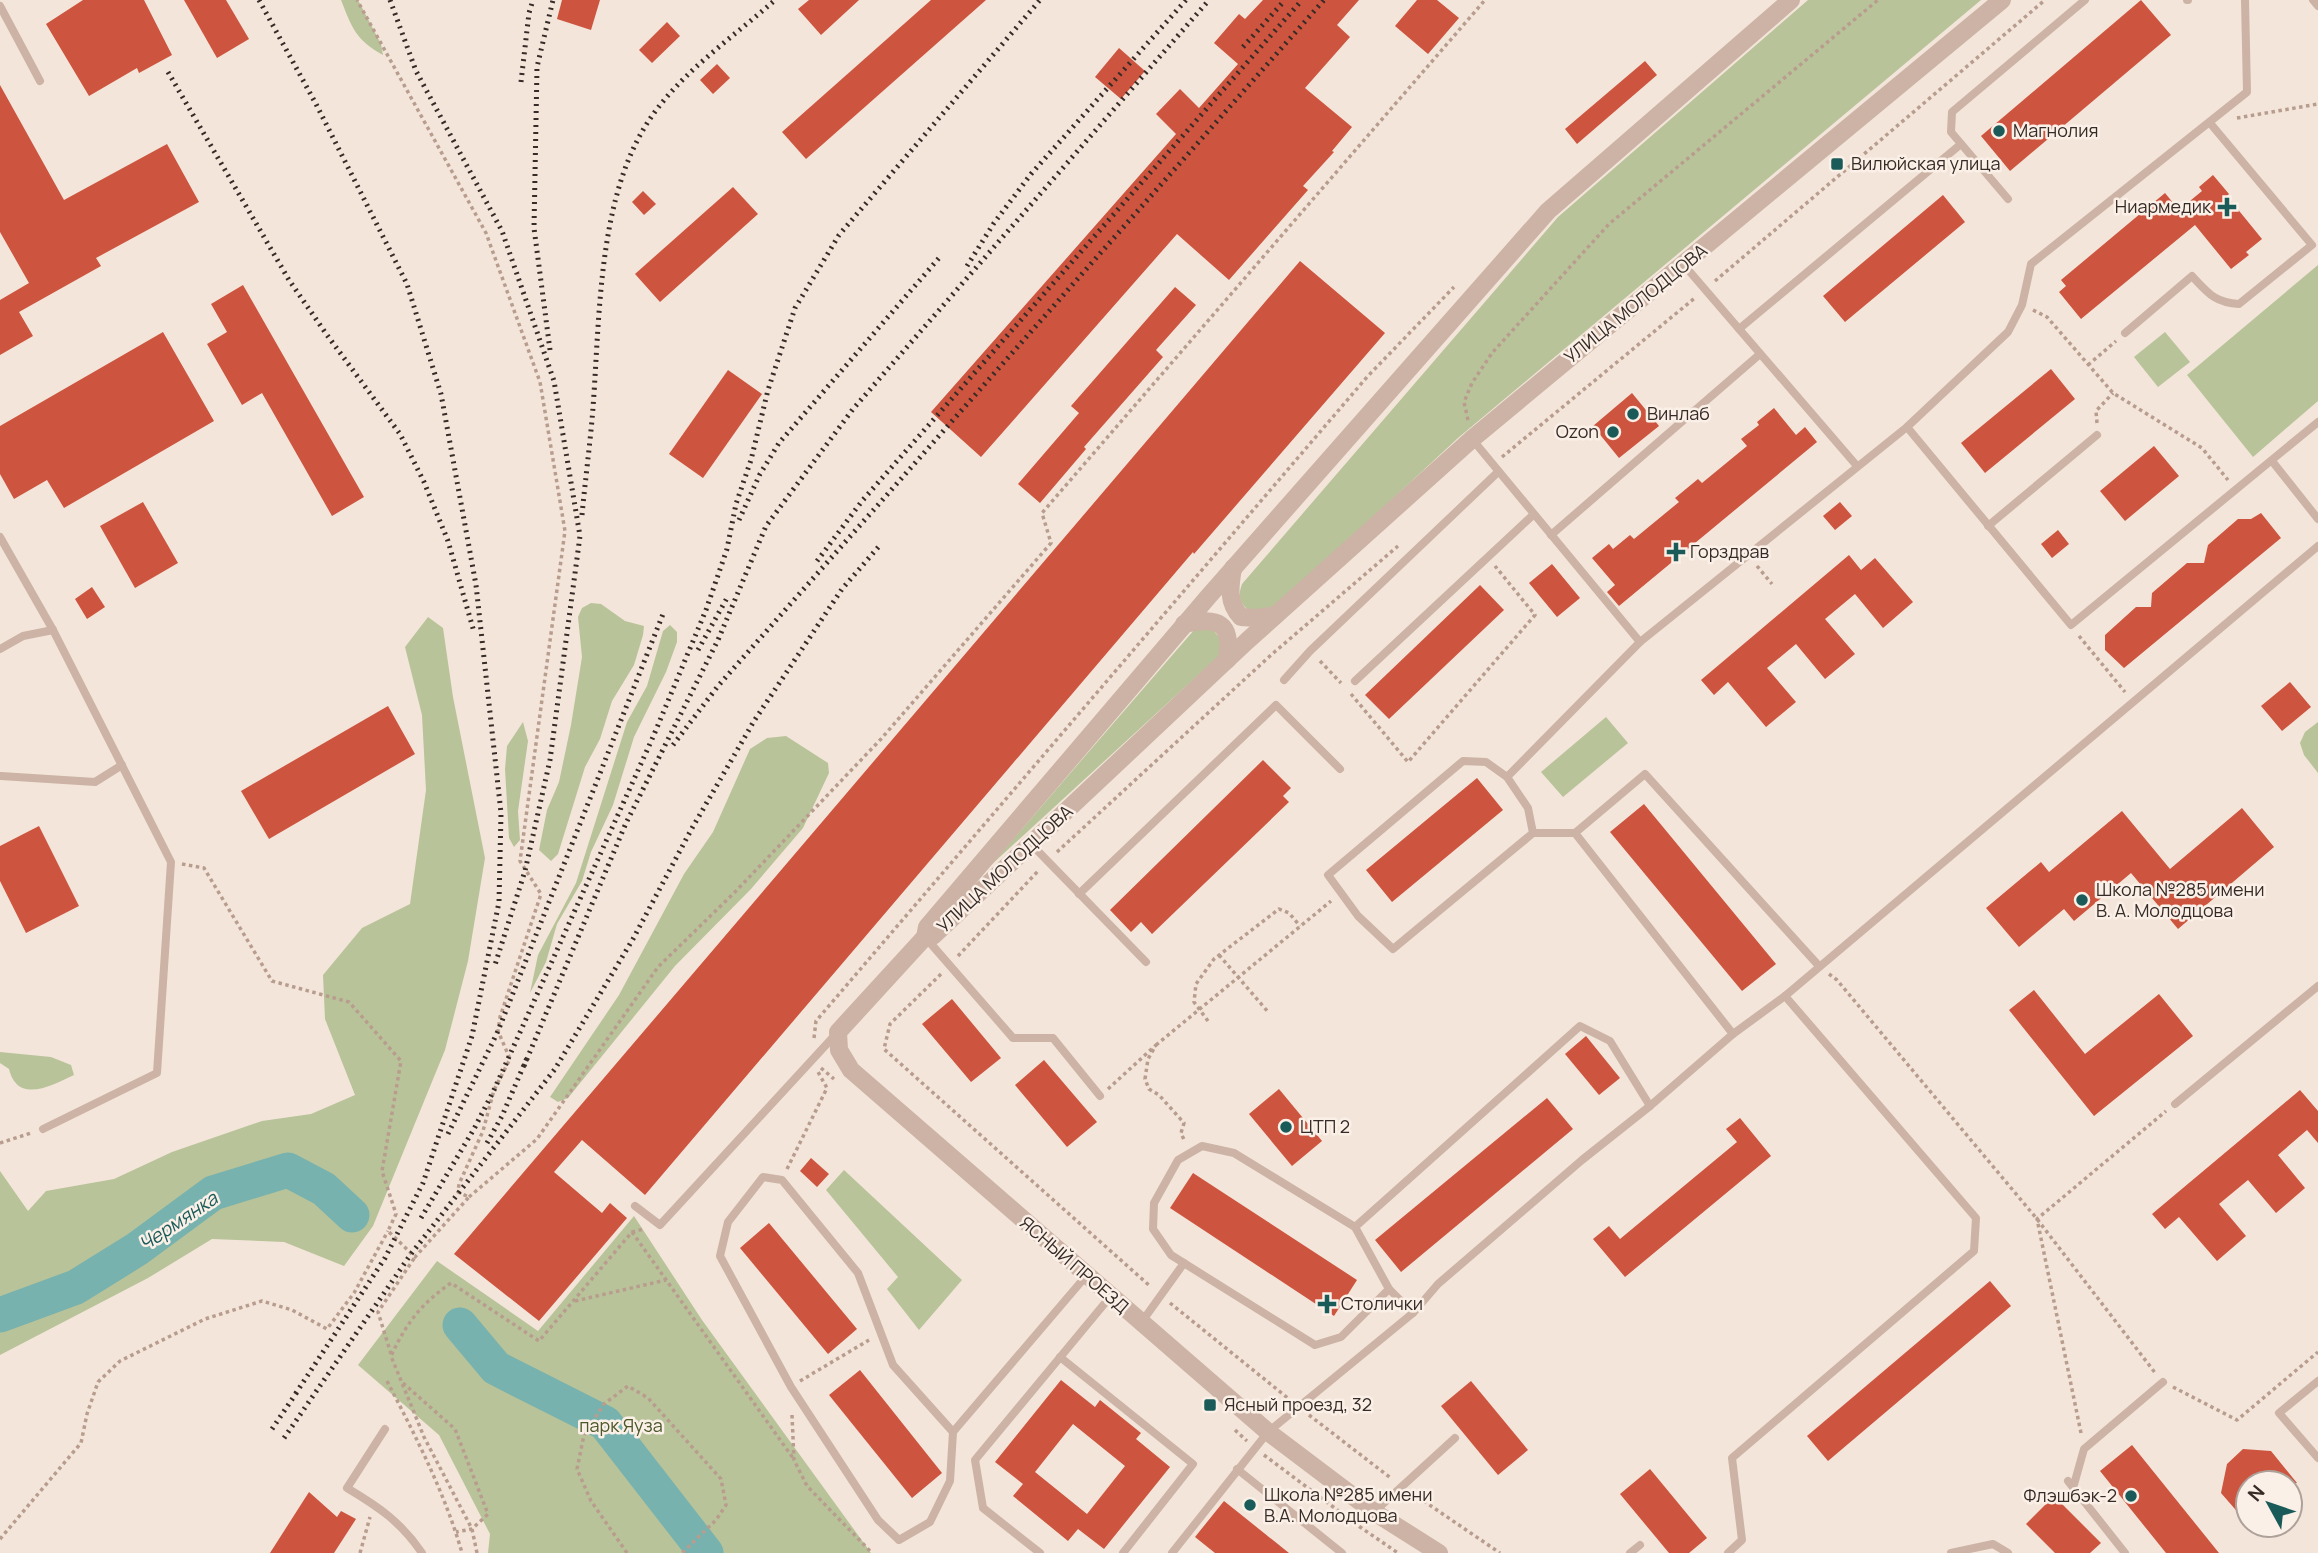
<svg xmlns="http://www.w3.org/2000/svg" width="2318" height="1553" font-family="Manrope,sans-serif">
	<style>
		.green { fill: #b9c399 }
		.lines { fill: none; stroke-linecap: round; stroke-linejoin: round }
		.river { stroke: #77b2af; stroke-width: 35 }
		.building { fill: #cd543e; fill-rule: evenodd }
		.path { stroke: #b89d8f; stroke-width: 3.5; stroke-dasharray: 3.5 3.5; stroke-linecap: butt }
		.service { stroke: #ccb3a5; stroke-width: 8 }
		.tertiary { stroke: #ccb3a5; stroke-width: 18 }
		.rail { stroke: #372b27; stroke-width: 5; stroke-dasharray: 2 5; stroke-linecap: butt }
		.poi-dot { fill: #1a5b5a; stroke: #fbf0e7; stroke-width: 2.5 }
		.labels { text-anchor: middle; stroke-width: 5; stroke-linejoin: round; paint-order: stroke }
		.poi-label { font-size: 18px; fill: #372b27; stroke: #fbf0e7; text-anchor: start }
		.street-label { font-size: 18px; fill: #372b27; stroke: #fbf0e7 }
		.park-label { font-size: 18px; fill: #4a5729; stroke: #fbf0e7 }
		.water-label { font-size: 19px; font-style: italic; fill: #1a5b5a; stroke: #fbf0e7 }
	</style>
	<rect width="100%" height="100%" fill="#f3e5da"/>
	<g class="green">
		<path d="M341,0H358L381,44L383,55C356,40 352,28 341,0Z"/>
		<path d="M1808,0H1981L1458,438L1273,610H1248C1239,602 1238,595 1242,584L1558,217Z"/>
		<path d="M2318,265V401L2253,457L2187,375Z"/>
		<path d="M2165,332L2190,362L2158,387L2134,357Z"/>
		<path d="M591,603L601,604L625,621L644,626L643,635L634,665L612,701L600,739L585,767L558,854L551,861L539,850L547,810L559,782L571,725L582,657L578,617L582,608Z"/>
		<path d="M428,617L443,628L453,697L485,858L468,961L445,1050L373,1226L344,1266L284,1242L212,1239L148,1278L0,1355V1171L28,1211L46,1191L114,1179L172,1152L262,1121L311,1114L355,1095L325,1019L323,975L362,928L410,904L426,790L422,715L405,647Z"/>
		<path d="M670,625L677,632V642L666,672L634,737L613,805L591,852L582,881L557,924L546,962L530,993L538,955L576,883L627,722L647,686L663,631Z"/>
		<path d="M1211,628L1220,638L1223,648L1219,656L990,866L1194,630Z"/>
		<path d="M1606,717L1628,743L1563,797L1541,772Z"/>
		<path d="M523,722L528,741L518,811L520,840L514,847L509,838L505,769L507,746Z"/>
		<path d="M2318,722V773L2304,755L2300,743L2305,732Z"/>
		<path d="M786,736L828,763L829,773L803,828L751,889L675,966L568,1098L558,1102L550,1097L619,995L684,874L713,832L750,749L767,738Z"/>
		<path d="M0,1052L51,1057L71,1065L74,1075C52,1085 18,1105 9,1069L0,1063Z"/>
		<path d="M844,1170L962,1280L919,1330L887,1289L898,1277L826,1190Z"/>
		<path d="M634,1216L702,1320L871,1553H488L490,1534L439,1435L358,1365L437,1261L538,1331Z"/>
	</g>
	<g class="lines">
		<g class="river">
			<path d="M0,1315L76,1287L137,1249L213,1193L288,1170L324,1189L352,1215"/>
			<path d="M460,1325L496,1368L605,1423L706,1553"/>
		</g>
	</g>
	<g class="building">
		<path d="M83,0H144L172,55L139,73L137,68L89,96L46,24Z"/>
		<path d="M184,0H226L249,39L217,58Z"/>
		<path d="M562,0H600L591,30L557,19Z"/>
		<path d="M809,0H859L821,35L798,9Z"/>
		<path d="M931,0H986L806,159L782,132Z"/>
		<path d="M1263,0H1359L1337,25L1350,37L1305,88L1352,127L1332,151L1334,152L1303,186L1308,190L1229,280L1177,234L981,457L931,412L1176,134L1156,114L1180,89L1199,108L1238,64L1214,43L1239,14L1245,19Z"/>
		<path d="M1417,0H1437L1459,18L1428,54L1395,26Z"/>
		<path d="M2141,0L2171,35L2010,171L1981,136Z"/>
		<path d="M667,22L680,36L652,63L639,50Z"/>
		<path d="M1119,48L1145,71L1121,99L1095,77Z"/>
		<path d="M1645,61L1657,75L1577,144L1565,129Z"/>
		<path d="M717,64L730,78L713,94L700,80Z"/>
		<path d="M0,85L64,200L167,144L199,202L96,258L101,266L19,312L33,336L0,355V300L29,283L0,232Z"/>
		<path d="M2213,175L2229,194L2227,196L2262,239L2246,252L2249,255L2231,269L2195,225L2081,319L2059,292L2066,286L2061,280L2165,193L2179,210L2202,191L2199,187Z"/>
		<path d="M733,187L758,214L660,302L635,274Z"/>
		<path d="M643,191L656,204L644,215L632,202Z"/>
		<path d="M1943,195L1965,222L1845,322L1823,296Z"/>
		<path d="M1300,261L1385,333L1194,554L1193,552L645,1195L582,1140L554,1172L602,1213L610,1203L627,1218L539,1321L454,1254Z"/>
		<path d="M243,285L364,497L332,516L262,393L242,405L207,344L227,332L211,304Z"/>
		<path d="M1175,287L1196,305L1156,350L1163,357L1084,447L1086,449L1040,503L1018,484L1079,413L1071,406Z"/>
		<path d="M163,332L214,421L64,508L47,480L14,499L0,474V426Z"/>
		<path d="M2051,369L2075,399L1985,473L1961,443Z"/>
		<path d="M728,370L762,394L703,478L669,454Z"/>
		<path d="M1632,393L1659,426L1619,458L1593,426Z"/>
		<path d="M1774,408L1796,435L1805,427L1817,442L1619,606L1607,592L1615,585L1592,558L1609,544L1613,549L1630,535L1634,539L1679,502L1675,498L1698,479L1702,483L1747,446L1741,439L1759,425L1757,422Z"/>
		<path d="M2154,446L2179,476L2125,521L2100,491Z"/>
		<path d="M143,502L178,563L135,588L100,526Z"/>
		<path d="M1840,502L1852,516L1835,530L1823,516Z"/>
		<path d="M2261,513L2281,538L2124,668L2105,650V635L2136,607H2151L2152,593L2187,563H2204L2208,545L2238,519H2251Z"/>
		<path d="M2058,530L2069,544L2052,558L2041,544Z"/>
		<path d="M1849,555L1861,570L1875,558L1913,602L1883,628L1855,594L1825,619L1855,654L1825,679L1796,644L1767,668L1796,702L1766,727L1728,682L1714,695L1701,680Z"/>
		<path d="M1552,564L1580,598L1557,617L1529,583Z"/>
		<path d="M1480,585L1504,610L1389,719L1365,695Z"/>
		<path d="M92,587L105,607L87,619L75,599Z"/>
		<path d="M2290,682L2311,707L2282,731L2261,706Z"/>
		<path d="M388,706L415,754L269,839L241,791Z"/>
		<path d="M1263,760L1291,788L1283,796L1289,802L1152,934L1141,922L1131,932L1110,910Z"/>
		<path d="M1477,778L1503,810L1392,902L1366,870Z"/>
		<path d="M1644,804L1776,964L1742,991L1610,832Z"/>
		<path d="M2242,808L2274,847L2178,929L2131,873L2074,921L2064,909L2019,947L1986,908L2041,862L2049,872L2122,811L2170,869Z"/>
		<path d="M39,826L79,906L26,933L0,881V846Z"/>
		<path d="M2034,990L2085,1054L2159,994L2193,1036L2094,1116L2009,1010Z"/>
		<path d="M952,999L1001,1058L971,1082L922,1024Z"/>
		<path d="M1586,1036L1620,1078L1599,1095L1565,1054Z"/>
		<path d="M1044,1060L1097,1122L1067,1147L1015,1085Z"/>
		<path d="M1279,1089L1322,1141L1292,1166L1249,1114Z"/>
		<path d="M2300,1090L2318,1111V1143L2307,1130L2278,1155L2305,1188L2276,1213L2248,1180L2219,1204L2246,1236L2217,1261L2179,1217L2165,1229L2152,1214Z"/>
		<path d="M1547,1098L1573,1129L1401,1272L1375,1240Z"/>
		<path d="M1740,1118L1771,1156L1625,1277L1593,1239L1609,1226L1620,1239L1737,1142L1726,1129Z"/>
		<path d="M811,1158L829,1174L817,1187L800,1171Z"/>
		<path d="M1193,1173L1357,1280L1334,1316L1170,1208Z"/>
		<path d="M769,1223L857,1329L828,1354L740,1248Z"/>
		<path d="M1990,1281L2011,1306L1828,1461L1807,1436Z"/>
		<path d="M860,1370L942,1473L912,1498L829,1395Z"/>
		<path d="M1061,1380L1095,1407L1100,1400L1141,1433L1136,1439L1170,1467L1104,1549L1078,1529L1068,1541L1013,1496L1023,1484L995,1462ZM1073,1424L1125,1466L1087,1514L1035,1472Z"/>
		<path d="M1471,1381L1528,1450L1498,1475L1441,1406Z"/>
		<path d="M2132,1445L2219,1553H2166L2100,1471Z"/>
		<path d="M2243,1449L2271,1451L2297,1483H2248V1524L2221,1493L2227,1464Z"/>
		<path d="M1650,1469L1707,1538L1689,1553H1669L1620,1494Z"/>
		<path d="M309,1492L337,1517L341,1511L356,1519L334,1553H270Z"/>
		<path d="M2054,1496L2101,1543L2090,1553H2055L2026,1524Z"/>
		<path d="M1224,1501L1289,1553H1215L1195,1537Z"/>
	</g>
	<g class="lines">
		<g class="path">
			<path d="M2237,118L2318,104"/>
			<path d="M1715,281L2045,0"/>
			<path d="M2033,310L2047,317L2113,393L2202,448L2228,480"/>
			<path d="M2088,365L2116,341"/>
			<path d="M1468,420L1464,402L1472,383L1492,353L1609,224L1878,0"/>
			<path d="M2097,423L2096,411L2113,393"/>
			<path d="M1502,457L1696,297"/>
			<path d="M1757,566L1772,584"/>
			<path d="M2079,636L2125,692"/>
			<path d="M1320,661L1341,683"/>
			<path d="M1351,694L1408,762L1535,615L1495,566"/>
			<path d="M1057,852L1271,655L1398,546"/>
			<path d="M182,864L204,868L272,981L349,1002L401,1061L382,1171L396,1214L388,1231L415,1257L469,1197L458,1192L459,1184L483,1131L494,1090L510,1059L498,1031L500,1017L541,894L520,861L565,531L540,382L486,233L357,0"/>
			<path d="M1219,955L1269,1013"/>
			<path d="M958,956L1039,870"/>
			<path d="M941,974L890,1024L884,1049L1151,1287"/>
			<path d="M1829,974L1837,980L2037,1219L2156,1374"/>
			<path d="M1208,1021L1194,1002L1196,984L1214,959L1279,909L1289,913L1300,926"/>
			<path d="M814,1038L816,1021L1367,377L1454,287"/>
			<path d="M1156,1045L1331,901"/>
			<path d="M821,1068L834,1079"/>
			<path d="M1108,1089L1156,1045L1148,1059L1145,1079L1149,1089L1159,1095L1184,1123L1181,1133L1185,1142"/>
			<path d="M0,1143L31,1133"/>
			<path d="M787,1169L827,1088L818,1072"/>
			<path d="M469,1197L537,1139L658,967L735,892L881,739L1051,543L1042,513L1485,0"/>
			<path d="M632,1232L793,1458"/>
			<path d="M575,1301L666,1280"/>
			<path d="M1170,1303L1289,1399"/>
			<path d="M391,1354L378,1312L415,1257"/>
			<path d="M387,1381C416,1437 445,1493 462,1553"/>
			<path d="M800,1381L869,1340"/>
			<path d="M403,1383L455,1429L488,1514L472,1529L456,1532"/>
			<path d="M2173,1387L2237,1420L2318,1352"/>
			<path d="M792,1415L794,1460L807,1486L872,1553"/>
			<path d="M1309,1415L1392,1479"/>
			<path d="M1235,1430L1247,1441"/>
			<path d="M2081,1433L2037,1219L2166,1111"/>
			<path d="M1264,1455L1360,1527L1398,1553"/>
			<path d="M1412,1493L1500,1553"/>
			<path d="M0,1539L81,1443L87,1414L98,1382L120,1361L205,1319L262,1301L292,1310L327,1329L354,1293L388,1231"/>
			<path d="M360,1553L370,1517"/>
			<path d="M477,1553L472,1529L424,1437L391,1356C407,1322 421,1304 451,1283L539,1341L632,1232L644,1229"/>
			<path d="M627,1553L591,1501L577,1469L584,1435L604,1404L628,1386L648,1398L721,1479L726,1505L716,1520L682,1553"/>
		</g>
		<g class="service">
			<path d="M2187,0H2188"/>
			<path d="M2313,0L2318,6"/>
			<path d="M0,6L40,81"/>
			<path d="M2008,199L1951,132L1952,112L2085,0"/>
			<path d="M1684,265L1857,466"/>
			<path d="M1739,329L1961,144"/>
			<path d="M2125,333L2192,276C2208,293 2215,303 2239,304L2312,245L2210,123"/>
			<path d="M1907,427L2071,625L2318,422"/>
			<path d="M1472,439L1640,642L1907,427L2008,332L2022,305L2031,264L2247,92L2245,0"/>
			<path d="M2272,461L2318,519"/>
			<path d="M1988,526L2097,435"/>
			<path d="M1551,535L1760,354"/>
			<path d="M0,537L53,630L171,862L157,1073L43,1129"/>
			<path d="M0,649L23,636L53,630"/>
			<path d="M1284,680L1310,651L1498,472"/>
			<path d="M1355,681L1533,515"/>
			<path d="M1,776L95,782L122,765"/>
			<path d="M1507,777L1528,808L1533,833L1393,949L1358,916L1328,875L1463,761L1486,762L1507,777L1640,642"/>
			<path d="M1533,833H1575"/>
			<path d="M1031,844L1146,962"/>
			<path d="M1079,894L1276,705L1340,769"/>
			<path d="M925,937L1013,1038H1053L1100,1096"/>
			<path d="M1733,1034L1575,833L1645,774L1819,966"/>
			<path d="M2175,1104L2318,986"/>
			<path d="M635,1206L660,1225L836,1034"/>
			<path d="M1355,1227L1389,1289"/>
			<path d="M1413,1313L1389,1289L1341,1337L1315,1345L1171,1255L1153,1229L1154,1203L1178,1160L1202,1146L1234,1153L1355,1227L1580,1026L1610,1041L1650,1106"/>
			<path d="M1141,1323L1184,1263"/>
			<path d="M1060,1357L1193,1464L1123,1553"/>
			<path d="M2318,1381L2279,1413L2318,1458"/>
			<path d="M385,1429L347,1488C379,1507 401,1522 422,1553"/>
			<path d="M953,1432L893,1365L858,1273L782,1180L763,1177L728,1222L720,1256L791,1387L878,1520L899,1540L930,1522L950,1481L953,1432L1086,1276"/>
			<path d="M1237,1469L1342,1553"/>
			<path d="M2068,1481L2125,1553"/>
			<path d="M2073,1488L2084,1449L2163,1382"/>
			<path d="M1374,1512L1455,1438"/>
			<path d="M1040,1553L983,1508L975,1460L1110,1297"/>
			<path d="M1172,1553L1268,1432L1413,1313L1438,1284L1582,1160L1650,1106L1733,1034L1785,996L2318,546"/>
			<path d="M1630,1553L1640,1545"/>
			<path d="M1728,1553L1742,1540L1732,1458L1974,1251L1976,1218L1785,996"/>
			<path d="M1951,1553L1993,1544L2008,1553"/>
		</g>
		<g class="tertiary">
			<path d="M1233,568C1230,586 1227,602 1241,617L1257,618L1276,615"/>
			<path d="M1184,624C1218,617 1233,622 1227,660"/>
			<path d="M925,937L933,936L1247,641L1472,439L2002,0"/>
			<path d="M1439,1553L1374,1512L1268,1432L851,1070L839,1050L838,1032L925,937L927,927L1208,597L1548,211L1791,0"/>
		</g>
		<g class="rail">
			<path d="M259,0L316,104L407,284L441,394L476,585L501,813L499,902L472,1036L423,1183L385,1258L294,1396"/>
			<path d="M390,0L416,71L502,231L554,381L580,536L550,760L525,871L494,968"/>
			<path d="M1243,47L1285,0"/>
			<path d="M168,72L289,280L327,335L400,434L424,482L448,541L474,632"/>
			<path d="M521,82L529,13L533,0"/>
			<path d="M967,266L994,223L1031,174L1186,0"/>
			<path d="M550,350L534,228L537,67L553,0"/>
			<path d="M582,515C585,483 589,452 592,420C600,328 596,205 646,125C677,75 731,39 775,0"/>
			<path d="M739,520L760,474L779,443L939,258"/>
			<path d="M817,561L862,501L1302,0"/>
			<path d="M698,650L727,598"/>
			<path d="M673,745L718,686L1324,0"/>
			<path d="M524,1066L626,823L718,640L766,526L853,409L1209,0"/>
			<path d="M448,1134L498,1031L663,614"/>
			<path d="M487,1143L502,1116L527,1058"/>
			<path d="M421,1218L474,1129L494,1090L653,737L706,610L727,549L736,504L751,460L768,390L795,308L839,235L1040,0"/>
			<path d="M272,1429L299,1389"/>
			<path d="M284,1438L411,1254L555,1069L633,939L691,830L754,721L842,589L881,544"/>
		</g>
	</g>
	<g class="poi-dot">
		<circle cx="1999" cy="131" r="7"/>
		<rect x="1830" y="157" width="14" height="14" rx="3.5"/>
		<path d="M2223.5 196.5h7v7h7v7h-7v7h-7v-7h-7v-7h7z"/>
		<circle cx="1633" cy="414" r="7"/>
		<circle cx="1613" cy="432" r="7"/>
		<path d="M1672.5 541.5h7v7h7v7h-7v7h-7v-7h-7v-7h7z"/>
		<circle cx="2082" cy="900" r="7"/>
		<circle cx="1286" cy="1127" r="7"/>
		<path d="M1323.5 1293.5h7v7h7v7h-7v7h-7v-7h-7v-7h7z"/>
		<rect x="1203" y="1398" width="14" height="14" rx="3.5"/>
		<circle cx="2131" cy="1496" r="7"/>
		<circle cx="1250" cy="1505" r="7"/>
	</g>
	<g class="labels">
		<g class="poi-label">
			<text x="2013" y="137">Магнолия</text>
			<text x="1851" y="170">Вилюйская улица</text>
			<text x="2211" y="213" text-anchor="end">Ниармедик</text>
			<text x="1647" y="420">Винлаб</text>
			<text x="1599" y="438" text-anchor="end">Ozon</text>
			<text x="1690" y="558">Горздрав</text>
			<text x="2096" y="896">Школа №285 имени<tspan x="2096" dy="21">В. А. Молодцова</tspan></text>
			<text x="1300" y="1133">ЦТП 2</text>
			<text x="1341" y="1310">Столички</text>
			<text x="1224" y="1411">Ясный проезд, 32</text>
			<text x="1264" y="1501">Школа №285 имени<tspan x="1264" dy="21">В.А. Молодцова</tspan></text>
			<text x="2117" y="1502" text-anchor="end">Флэшбэк-2</text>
		</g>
		<g class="street-label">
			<text transform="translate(1636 304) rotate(-39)" y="6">УЛИЦА МОЛОДЦОВА</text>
			<text transform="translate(1005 869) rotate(-43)" y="6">УЛИЦА МОЛОДЦОВА</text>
			<text transform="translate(1074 1265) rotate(41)" y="6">ЯСНЫЙ ПРОЕЗД</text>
		</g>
		<g class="park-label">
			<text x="621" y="1432">парк Яуза</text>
		</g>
		<g class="water-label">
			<text transform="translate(178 1221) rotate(-34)" y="7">Чермянка</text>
		</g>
	</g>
	<g transform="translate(2269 1504) rotate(310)"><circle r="33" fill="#fbf0e7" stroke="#ada19a" stroke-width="2"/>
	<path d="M0-5L12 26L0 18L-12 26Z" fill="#1a5b5a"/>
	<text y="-10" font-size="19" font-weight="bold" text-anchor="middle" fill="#372b27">N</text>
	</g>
</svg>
